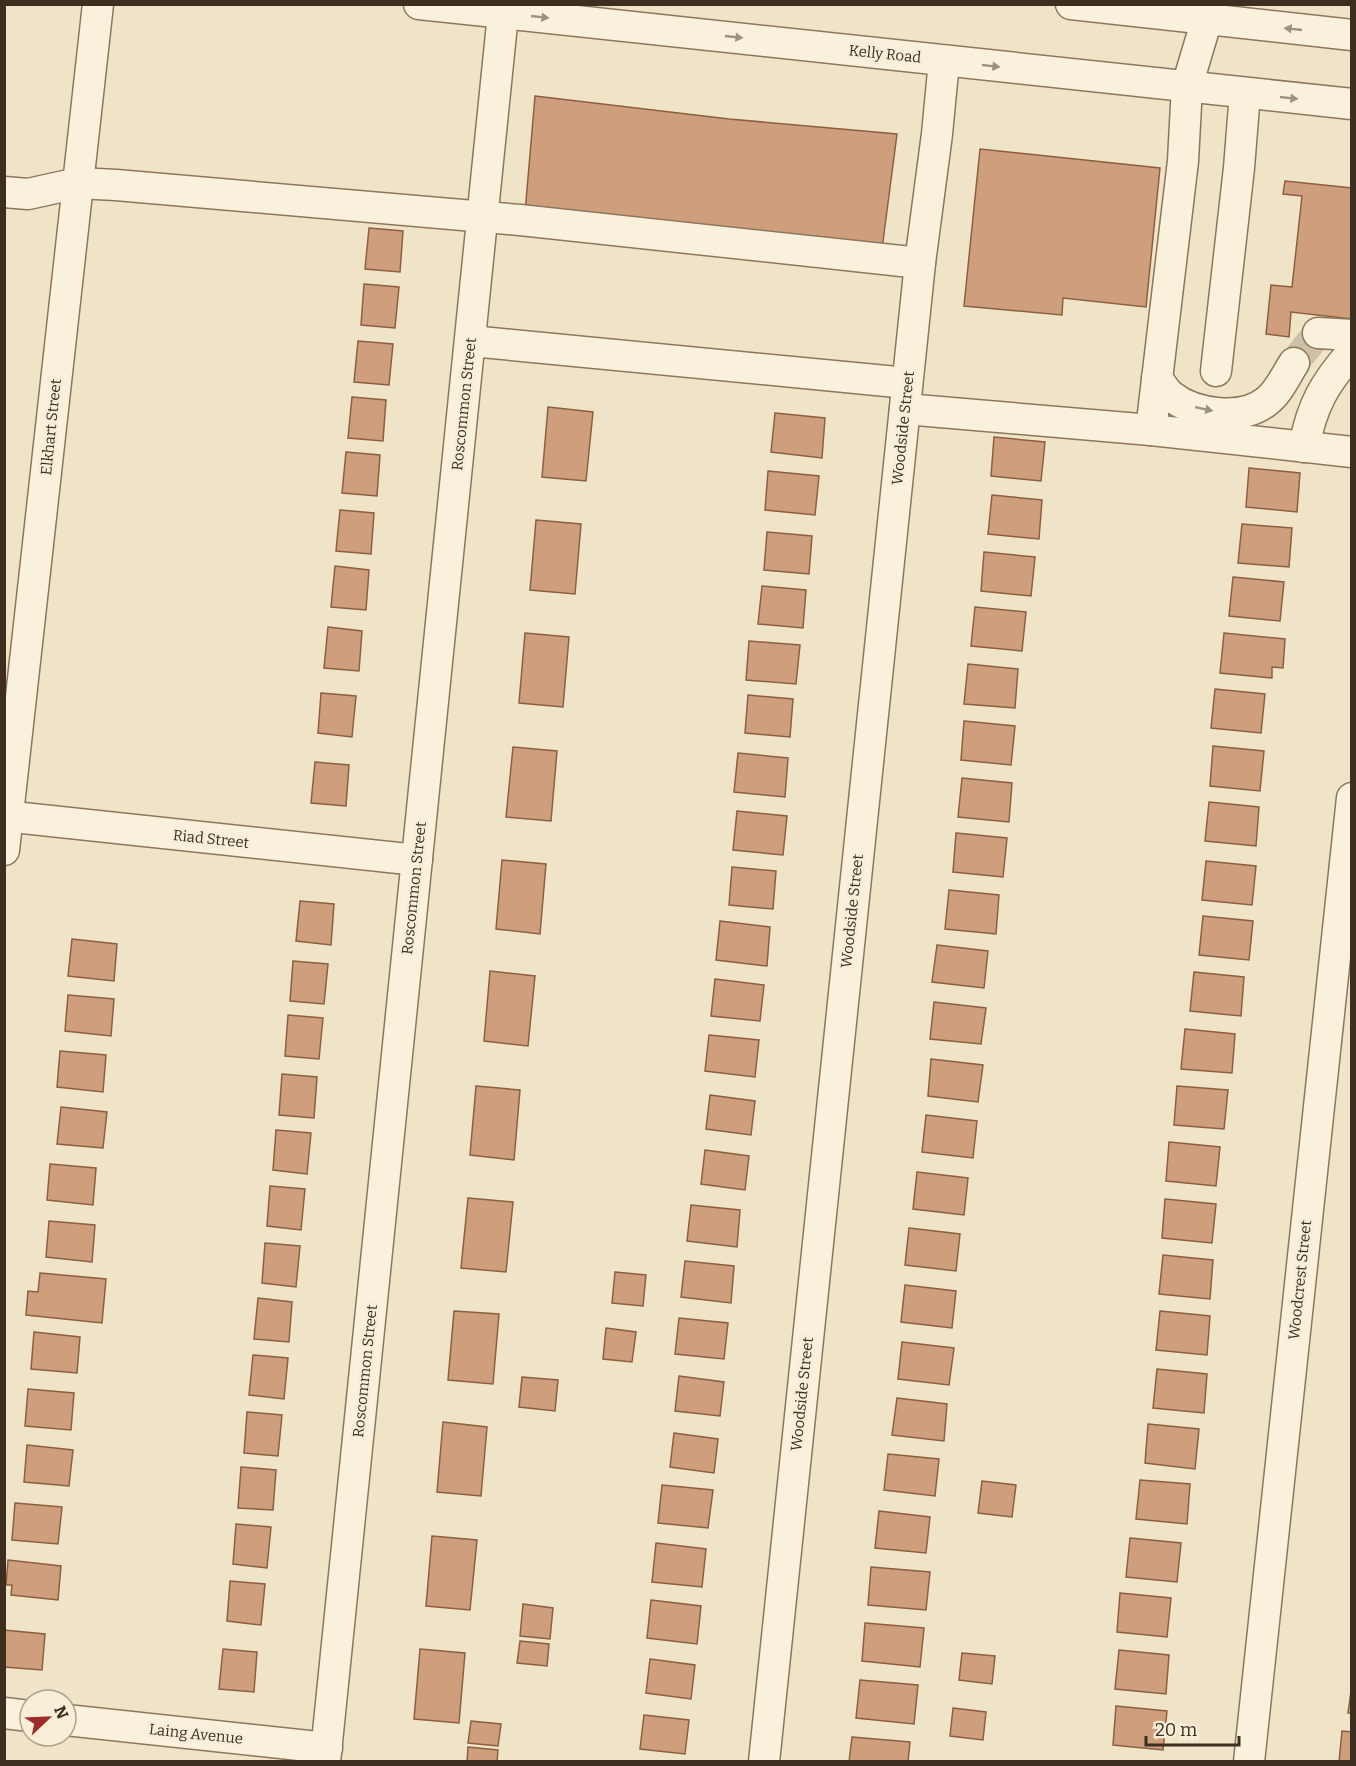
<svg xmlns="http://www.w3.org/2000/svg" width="1356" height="1766" font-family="Bitter,serif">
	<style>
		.building { fill: #cf9f7d; stroke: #8d5f41; stroke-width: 1.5 }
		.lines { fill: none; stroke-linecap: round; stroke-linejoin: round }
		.minor-tunnel { stroke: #ccc0a6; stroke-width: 30; stroke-dasharray: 30 15; stroke-linecap: butt }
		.minor-casing { stroke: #8d765c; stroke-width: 33 }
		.minor { stroke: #faf1dc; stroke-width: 30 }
		.oneway { fill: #9c907e }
		.labels { text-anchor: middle; stroke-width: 6; stroke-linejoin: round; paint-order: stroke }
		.street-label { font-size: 15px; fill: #3d2e20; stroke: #f7eed8 }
	</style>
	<rect width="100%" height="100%" fill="#f0e4c8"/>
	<g class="building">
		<path d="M535,96L729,119L897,134L882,249L525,213Z"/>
		<path d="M980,149L1160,168L1146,307L1063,298L1062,315L964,306Z"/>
		<path d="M1285,181L1352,188V319L1291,312L1289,337L1266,334L1271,285L1292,287L1302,196L1283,194Z"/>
		<path d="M369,228L403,231L400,272L365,269Z"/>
		<path d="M364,284L399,287L395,328L361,325Z"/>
		<path d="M358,341L393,344L389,385L354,382Z"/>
		<path d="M352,397L386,400L383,441L348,438Z"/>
		<path d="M548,407L593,412L586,481L542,477Z"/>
		<path d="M775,413L825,418L822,458L771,452Z"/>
		<path d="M994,437L1045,442L1041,481L991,476Z"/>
		<path d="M346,452L380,455L377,496L342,493Z"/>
		<path d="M1249,468L1300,473L1297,512L1246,507Z"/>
		<path d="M768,471L819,476L815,515L765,510Z"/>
		<path d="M992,495L1042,500L1039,539L988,534Z"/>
		<path d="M340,510L374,513L371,554L336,551Z"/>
		<path d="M536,520L581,524L575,594L530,590Z"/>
		<path d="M1242,524L1292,528L1289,567L1238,563Z"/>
		<path d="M767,532L812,536L809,574L764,570Z"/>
		<path d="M984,552L1035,557L1031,596L981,591Z"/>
		<path d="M335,566L369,570L366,610L331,607Z"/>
		<path d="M1233,577L1284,582L1280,621L1229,616Z"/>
		<path d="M762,586L806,590L803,628L758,624Z"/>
		<path d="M975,607L1026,612L1022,651L971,646Z"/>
		<path d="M328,627L362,631L359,671L324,668Z"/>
		<path d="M525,633L569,637L563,707L519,703Z"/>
		<path d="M1224,633L1285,639L1283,668L1272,667V678L1220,673Z"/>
		<path d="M749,641L800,645L796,684L746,680Z"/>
		<path d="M968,664L1018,669L1015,708L964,704Z"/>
		<path d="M1215,689L1265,694L1261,733L1211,728Z"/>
		<path d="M321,693L356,696L352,737L318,733Z"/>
		<path d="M748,695L793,699L790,737L745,733Z"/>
		<path d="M964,721L1015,726L1011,765L961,760Z"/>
		<path d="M1213,746L1264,751L1260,791L1210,786Z"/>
		<path d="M513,747L557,751L551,821L506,817Z"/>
		<path d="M738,753L788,758L785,797L734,792Z"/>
		<path d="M315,762L349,765L346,806L311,803Z"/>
		<path d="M962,778L1012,783L1009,822L958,817Z"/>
		<path d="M1209,802L1259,807L1256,846L1205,841Z"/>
		<path d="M737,811L787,816L783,855L733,850Z"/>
		<path d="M956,833L1007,838L1003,877L953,872Z"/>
		<path d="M502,860L546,864L540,934L496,929Z"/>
		<path d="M1206,861L1256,866L1252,905L1202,900Z"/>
		<path d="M732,867L776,871L773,909L729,905Z"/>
		<path d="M949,890L999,895L996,934L945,929Z"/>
		<path d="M300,901L334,904L331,945L296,941Z"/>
		<path d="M1203,916L1253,921L1249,960L1199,955Z"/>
		<path d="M720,921L770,927L767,966L716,960Z"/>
		<path d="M72,939L117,944L114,981L68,976Z"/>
		<path d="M937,945L988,951L984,988L932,982Z"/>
		<path d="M293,961L328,964L324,1004L290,1001Z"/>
		<path d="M490,971L535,976L528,1046L484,1041Z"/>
		<path d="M1194,972L1244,977L1241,1016L1190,1011Z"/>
		<path d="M715,979L764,985L760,1021L711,1016Z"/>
		<path d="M68,995L114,999L111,1036L65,1031Z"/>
		<path d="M934,1002L986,1008L981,1044L930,1039Z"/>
		<path d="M288,1015L323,1018L319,1059L285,1056Z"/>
		<path d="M1185,1029L1235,1034L1232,1073L1181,1069Z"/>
		<path d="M709,1035L759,1040L755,1077L705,1071Z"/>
		<path d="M60,1051L106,1055L103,1092L57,1087Z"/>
		<path d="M931,1059L983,1065L978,1102L928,1096Z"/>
		<path d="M282,1074L317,1077L314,1118L279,1115Z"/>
		<path d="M476,1086L520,1090L514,1160L470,1155Z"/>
		<path d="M1177,1086L1228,1090L1224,1129L1174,1125Z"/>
		<path d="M710,1095L755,1101L751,1135L706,1129Z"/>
		<path d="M61,1107L107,1112L103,1148L57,1144Z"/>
		<path d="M926,1115L977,1121L973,1158L922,1152Z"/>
		<path d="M276,1130L311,1133L307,1174L273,1170Z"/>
		<path d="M1169,1142L1220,1147L1216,1186L1166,1181Z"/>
		<path d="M705,1150L749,1156L745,1190L701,1184Z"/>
		<path d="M50,1164L96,1168L93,1205L47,1200Z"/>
		<path d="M917,1172L968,1178L964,1215L913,1209Z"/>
		<path d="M270,1186L305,1189L301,1230L267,1226Z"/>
		<path d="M468,1198L513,1202L506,1272L461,1268Z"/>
		<path d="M1165,1199L1216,1204L1212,1243L1162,1238Z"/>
		<path d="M691,1205L740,1210L737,1247L687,1241Z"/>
		<path d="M49,1221L95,1225L92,1262L46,1257Z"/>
		<path d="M909,1228L960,1234L956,1271L905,1265Z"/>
		<path d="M265,1243L300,1246L296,1287L262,1283Z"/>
		<path d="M1163,1255L1213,1260L1210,1299L1159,1294Z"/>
		<path d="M685,1261L734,1266L731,1303L681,1297Z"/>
		<path d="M615,1272L646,1275L643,1306L612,1303Z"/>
		<path d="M40,1273L106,1279L102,1323L26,1315L28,1291L38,1292Z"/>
		<path d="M905,1285L956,1291L952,1328L901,1322Z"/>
		<path d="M258,1298L292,1302L289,1342L254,1339Z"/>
		<path d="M454,1311L499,1314L493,1384L448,1380Z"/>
		<path d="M1160,1311L1210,1316L1207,1355L1156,1350Z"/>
		<path d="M679,1318L728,1323L724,1359L675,1354Z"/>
		<path d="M606,1328L636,1332L632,1362L603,1359Z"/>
		<path d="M34,1332L80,1337L77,1373L31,1369Z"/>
		<path d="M902,1342L954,1348L949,1385L898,1379Z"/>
		<path d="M253,1355L288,1358L284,1399L249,1395Z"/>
		<path d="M1157,1369L1207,1374L1204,1413L1153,1408Z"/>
		<path d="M679,1376L724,1382L720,1416L675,1411Z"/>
		<path d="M522,1377L558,1380L555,1411L519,1407Z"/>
		<path d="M28,1389L74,1393L71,1430L25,1426Z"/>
		<path d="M897,1398L947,1404L944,1441L892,1435Z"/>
		<path d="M247,1412L282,1415L278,1456L244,1453Z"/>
		<path d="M443,1422L487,1427L481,1496L437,1492Z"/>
		<path d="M1148,1424L1199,1429L1195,1469L1145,1463Z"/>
		<path d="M674,1433L718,1439L714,1473L670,1467Z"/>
		<path d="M27,1445L73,1450L69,1486L24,1482Z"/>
		<path d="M888,1454L939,1459L935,1496L884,1490Z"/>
		<path d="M241,1467L276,1470L273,1510L238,1508Z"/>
		<path d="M1140,1480L1190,1484L1187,1524L1136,1519Z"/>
		<path d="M982,1481L1016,1485L1012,1517L978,1513Z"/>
		<path d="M662,1485L713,1490L708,1528L658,1523Z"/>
		<path d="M15,1503L62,1507L58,1544L12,1540Z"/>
		<path d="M879,1511L930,1517L926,1553L875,1548Z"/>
		<path d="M236,1524L271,1527L267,1568L233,1564Z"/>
		<path d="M432,1536L477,1540L470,1610L426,1606Z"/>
		<path d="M1130,1538L1181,1543L1177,1582L1126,1577Z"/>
		<path d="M656,1543L706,1549L702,1587L652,1582Z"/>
		<path d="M8,1560L61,1566L58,1600L11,1595L12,1585H6Z"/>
		<path d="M871,1567L930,1572L926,1610L868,1605Z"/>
		<path d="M230,1581L265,1584L261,1625L227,1621Z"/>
		<path d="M1120,1593L1171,1598L1167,1637L1117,1632Z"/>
		<path d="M651,1600L701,1606L697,1644L647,1638Z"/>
		<path d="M523,1604L553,1608L550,1639L520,1636Z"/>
		<path d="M865,1623L924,1628L920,1667L862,1661Z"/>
		<path d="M4,1630L45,1634L42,1670L4,1667Z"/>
		<path d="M520,1641L549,1644L547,1666L517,1663Z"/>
		<path d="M223,1649L257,1652L254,1692L219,1689Z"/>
		<path d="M420,1649L465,1653L459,1723L414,1719Z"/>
		<path d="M1119,1650L1169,1655L1166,1694L1115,1689Z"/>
		<path d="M962,1653L995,1656L992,1684L959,1680Z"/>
		<path d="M650,1659L695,1665L691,1699L646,1693Z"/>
		<path d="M860,1680L918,1685L914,1724L856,1718Z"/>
		<path d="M1352,1684V1713H1348Z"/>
		<path d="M1116,1706L1167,1711L1163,1750L1113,1745Z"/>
		<path d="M953,1708L986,1712L983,1740L950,1736Z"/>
		<path d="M644,1715L689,1720L685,1754L640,1749Z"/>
		<path d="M471,1721L501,1724L498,1746L468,1743Z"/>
		<path d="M1342,1731L1352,1732V1762H1339Z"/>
		<path d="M852,1737L910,1742L908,1762H849Z"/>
		<path d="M468,1747L498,1750L497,1762H467Z"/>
	</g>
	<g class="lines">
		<path class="minor-tunnel" d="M1294,363L1318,333"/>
		<g class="minor-casing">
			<g id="minor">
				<path d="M419,4L1352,104"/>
				<path d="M1071,4L1352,35"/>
				<path d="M4,192L28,194L78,183L116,185L520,220L920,263"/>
				<path d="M1318,333L1352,335"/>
				<path d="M471,341L907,383"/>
				<path d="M1216,371L1239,168L1245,93"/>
				<path d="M1157,378C1161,384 1166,392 1171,396C1195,415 1243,421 1267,401C1279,392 1286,375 1294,363"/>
				<path d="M905,409L1151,430L1352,452"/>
				<path d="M1151,430L1183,161L1187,86L1207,19L1208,4"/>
				<path d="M1304,447C1312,405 1324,384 1352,352"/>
				<path d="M4,816L417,860"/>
				<path d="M4,850L98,4"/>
				<path d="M4,1713L30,1716"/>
				<path d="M66,1720L327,1748"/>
				<path d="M325,1762L503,14"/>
				<path d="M764,1762L920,263L937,134L944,61"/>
				<path d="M1249,1762L1352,798"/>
			</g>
		</g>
		<use href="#minor" class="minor"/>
	</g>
	<defs><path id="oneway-solid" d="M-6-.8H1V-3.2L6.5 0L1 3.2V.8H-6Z" transform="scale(1.5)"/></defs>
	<g class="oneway">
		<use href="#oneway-solid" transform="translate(540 17) rotate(6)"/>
		<use href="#oneway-solid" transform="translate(1293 29) rotate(-174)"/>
		<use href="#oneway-solid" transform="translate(734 37) rotate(6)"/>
		<use href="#oneway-solid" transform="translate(991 66) rotate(6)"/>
		<use href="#oneway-solid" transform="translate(1289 98) rotate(6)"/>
		<use href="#oneway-solid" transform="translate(1204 409) rotate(12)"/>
	</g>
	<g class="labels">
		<g class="street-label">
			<text transform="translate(885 54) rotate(6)" y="5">Kelly Road</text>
			<text transform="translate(464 404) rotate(-84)" y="5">Roscommon Street</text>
			<text transform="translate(51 427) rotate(-84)" y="5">Elkhart Street</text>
			<text transform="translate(903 428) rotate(-84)" y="5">Woodside Street</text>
			<text transform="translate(211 839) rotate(6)" y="5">Riad Street</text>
			<text transform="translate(414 888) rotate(-84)" y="5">Roscommon Street</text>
			<text transform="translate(852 911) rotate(-84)" y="5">Woodside Street</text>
			<text transform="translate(1300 1280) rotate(-84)" y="5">Woodcrest Street</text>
			<text transform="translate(365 1371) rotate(-84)" y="5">Roscommon Street</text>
			<text transform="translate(802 1394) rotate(-84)" y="5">Woodside Street</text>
			<text transform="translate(196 1734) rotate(6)" y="5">Laing Avenue</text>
		</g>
	</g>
	<rect width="1356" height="1766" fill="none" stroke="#3d2e20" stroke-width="12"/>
	<g transform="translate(48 1718) rotate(67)"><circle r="28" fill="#f7eed8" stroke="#ada18e" stroke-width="1.5"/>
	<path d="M0-4.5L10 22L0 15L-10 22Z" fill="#9e2a2b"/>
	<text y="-9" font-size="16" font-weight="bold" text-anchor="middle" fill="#3d2e20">N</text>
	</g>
	<path d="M1146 1736v9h93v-9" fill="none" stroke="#3d2e20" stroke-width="3"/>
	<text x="1155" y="1736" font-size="18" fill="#3d2e20" stroke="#f7eed8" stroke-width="4.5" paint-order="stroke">20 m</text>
</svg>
